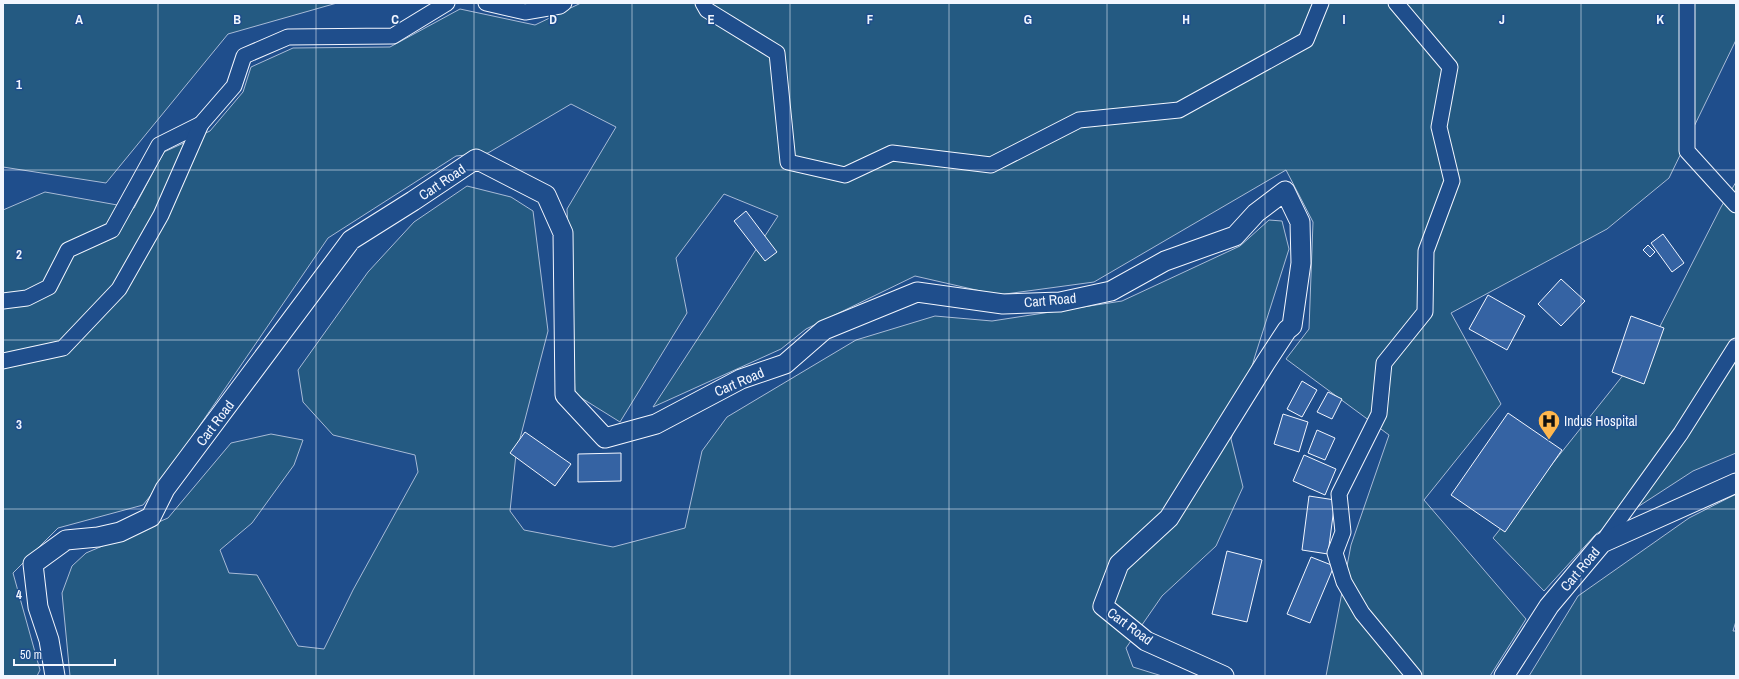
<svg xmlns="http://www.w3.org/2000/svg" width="1739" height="679" font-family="'Archivo Narrow',sans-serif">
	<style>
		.green { fill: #245a82; stroke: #a8bbd7 }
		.building { fill: #3563a3; stroke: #f2f6ff }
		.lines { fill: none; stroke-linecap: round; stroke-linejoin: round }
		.minor-casing { stroke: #f2f6ff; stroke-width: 17 }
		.major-casing { stroke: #f2f6ff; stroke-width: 21 }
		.minor { stroke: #1f4e8c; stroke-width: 15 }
		.major { stroke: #1f4e8c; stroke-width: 19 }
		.grid { fill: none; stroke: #f2f6ff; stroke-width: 1; stroke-opacity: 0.55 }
		.labels { text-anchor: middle; stroke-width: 3; stroke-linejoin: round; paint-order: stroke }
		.street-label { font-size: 14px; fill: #f2f6ff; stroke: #1f4e8c }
		.poi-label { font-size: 14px; fill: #f2f6ff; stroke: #1f4e8c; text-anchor: start }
		.grid-label { font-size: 13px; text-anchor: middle; font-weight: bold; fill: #f2f6ff; stroke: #1f4e8c; stroke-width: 3; stroke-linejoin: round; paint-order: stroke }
	</style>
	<rect width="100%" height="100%" fill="#1f4e8c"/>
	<g class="green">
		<path d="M3,3H337L228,34L106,183L3,167Z"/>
		<path d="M581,3H1736V40L1669,178L1607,229L1451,313L1501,404L1424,500L1526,619L1490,676H1326L1351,545L1389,435L1286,359L1309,329L1313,222L1286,170L1094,282L998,295L915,276L806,329L781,349L653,407L778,216L724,194L676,258L687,313L620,422L575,394L567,209L616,127L571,104L488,153L456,156L328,238L159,485L143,505L58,528L13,573L40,670L37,676H3V210L45,192L134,208L164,152L210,131L243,92L251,67L293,48L390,47L460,9L535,25Z"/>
		<path d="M1736,182V453L1693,471L1596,534L1544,591L1493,538L1656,334L1721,207Z"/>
		<path d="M467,186L511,197L533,211L548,331L516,454L510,511L524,530L613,547L685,528L702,451L727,417L856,340L935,316L992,321L1122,301L1240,246L1269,220L1282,221L1289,249L1255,356L1231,439L1243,487L1216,546L1162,596L1126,648L1133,667L1162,676H70L62,593L72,566L86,553L168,518L231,443L271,434L303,440L294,465L252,523L220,550L229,573L257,575L298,646L324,649L353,590L418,472L415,455L333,435L303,402L298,370L368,272L414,222Z"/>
		<path d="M1736,494V621L1733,631H1736V676H1529L1578,596L1689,518Z"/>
	</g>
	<g class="building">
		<path d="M746,211L777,252L765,261L734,221Z"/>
		<path d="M1663,234L1684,263L1672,272L1651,243Z"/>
		<path d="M1648,245L1655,252L1650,257L1643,250Z"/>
		<path d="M1561,279L1585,301L1561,326L1538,304Z"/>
		<path d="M1488,295L1525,316L1507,350L1469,329Z"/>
		<path d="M1631,316L1664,328L1644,384L1612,372Z"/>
		<path d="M1302,381L1317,390L1302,417L1287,409Z"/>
		<path d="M1328,392L1342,399L1332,419L1317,412Z"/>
		<path d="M1508,413L1562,450L1505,532L1451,495Z"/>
		<path d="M1283,414L1308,422L1299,452L1274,444Z"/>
		<path d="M1317,430L1335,438L1325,460L1308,453Z"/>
		<path d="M525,432L571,464L555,486L510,453Z"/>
		<path d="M621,453V481L578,482V454Z"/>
		<path d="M1304,455L1336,469L1325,495L1293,481Z"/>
		<path d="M1309,496L1335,500L1328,554L1302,550Z"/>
		<path d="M1227,551L1262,560L1247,622L1212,614Z"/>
		<path d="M1311,557L1334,566L1310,623L1287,614Z"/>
	</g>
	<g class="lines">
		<g class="minor-casing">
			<g id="minor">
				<path d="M486,3L525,12L560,6L564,3"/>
				<path d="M703,3L707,10L777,53L788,162L845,175L892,153L991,165L1079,120L1179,110L1306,40L1321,3"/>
				<path d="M1396,3L1450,67L1439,127L1452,181L1426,251L1425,312L1384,363L1379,414L1339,494L1343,532L1335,553L1344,582L1362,613L1414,676"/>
				<path d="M1687,3V151L1736,205"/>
				<path d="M3,301L27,298L49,287L68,250L112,230L159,145L201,124L234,86L244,56L288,37L393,36L447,3"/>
				<path d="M3,361L63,348L119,289L161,215L201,124"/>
				<path d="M1602,543L1681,433L1736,346"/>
			</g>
		</g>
		<g class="major-casing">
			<g id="major">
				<path d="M55,676L49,640L38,607L33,564L66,540L98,537L120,532L151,517L165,489L351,240L413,201L476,159L546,195L563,233L565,395L605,438L656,424L741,379L785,364L824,330L917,292L1003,304L1060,302L1111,291L1165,261L1235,236L1256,213L1285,191L1300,222L1301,263L1292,326L1287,330L1266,362L1169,518L1119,564L1103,606L1146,641L1224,676"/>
				<path d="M1504,676L1549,606L1602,543L1736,483"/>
			</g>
		</g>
		<use href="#minor" class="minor"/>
		<use href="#major" class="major"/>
	</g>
	<path class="grid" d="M158,3V676M316,3V676M474,3V676M632,3V676M790,3V676M949,3V676M1107,3V676M1265,3V676M1423,3V676M1581,3V676M3,170H1736M3,340H1736M3,509H1736"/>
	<defs>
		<g id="hospital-pin" transform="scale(1.15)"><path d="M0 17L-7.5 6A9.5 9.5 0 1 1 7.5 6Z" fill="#ffb74d" stroke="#1f4e8c"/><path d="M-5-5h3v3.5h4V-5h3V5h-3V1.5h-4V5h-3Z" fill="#111"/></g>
	</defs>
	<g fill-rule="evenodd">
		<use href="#hospital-pin" x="1549" y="421"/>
	</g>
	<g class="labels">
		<g class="street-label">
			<text transform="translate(442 182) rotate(-34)" y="5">Cart Road</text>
			<text transform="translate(1050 300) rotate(-5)" y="5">Cart Road</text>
			<text transform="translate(739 382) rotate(-23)" y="5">Cart Road</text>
			<text transform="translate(215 423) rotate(-53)" y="5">Cart Road</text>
			<text transform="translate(1580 569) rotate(-50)" y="5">Cart Road</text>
			<text transform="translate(1130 626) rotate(36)" y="5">Cart Road</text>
		</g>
		<g class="poi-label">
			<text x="1564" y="426">Indus Hospital</text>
		</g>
	</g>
	<g class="grid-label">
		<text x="79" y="24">A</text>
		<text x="237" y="24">B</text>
		<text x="395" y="24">C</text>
		<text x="553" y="24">D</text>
		<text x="711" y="24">E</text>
		<text x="870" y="24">F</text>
		<text x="1028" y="24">G</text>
		<text x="1186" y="24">H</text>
		<text x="1344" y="24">I</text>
		<text x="1502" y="24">J</text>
		<text x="1660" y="24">K</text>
		<text x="19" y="89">1</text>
		<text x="19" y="259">2</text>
		<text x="19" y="429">3</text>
		<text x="19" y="599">4</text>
	</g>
	<rect width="1739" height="679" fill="none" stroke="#f2f6ff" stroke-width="8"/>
	<path d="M14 659v6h101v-6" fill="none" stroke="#f2f6ff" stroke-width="2"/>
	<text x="20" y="659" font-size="12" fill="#f2f6ff" stroke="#1f4e8c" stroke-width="3" paint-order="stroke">50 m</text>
</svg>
